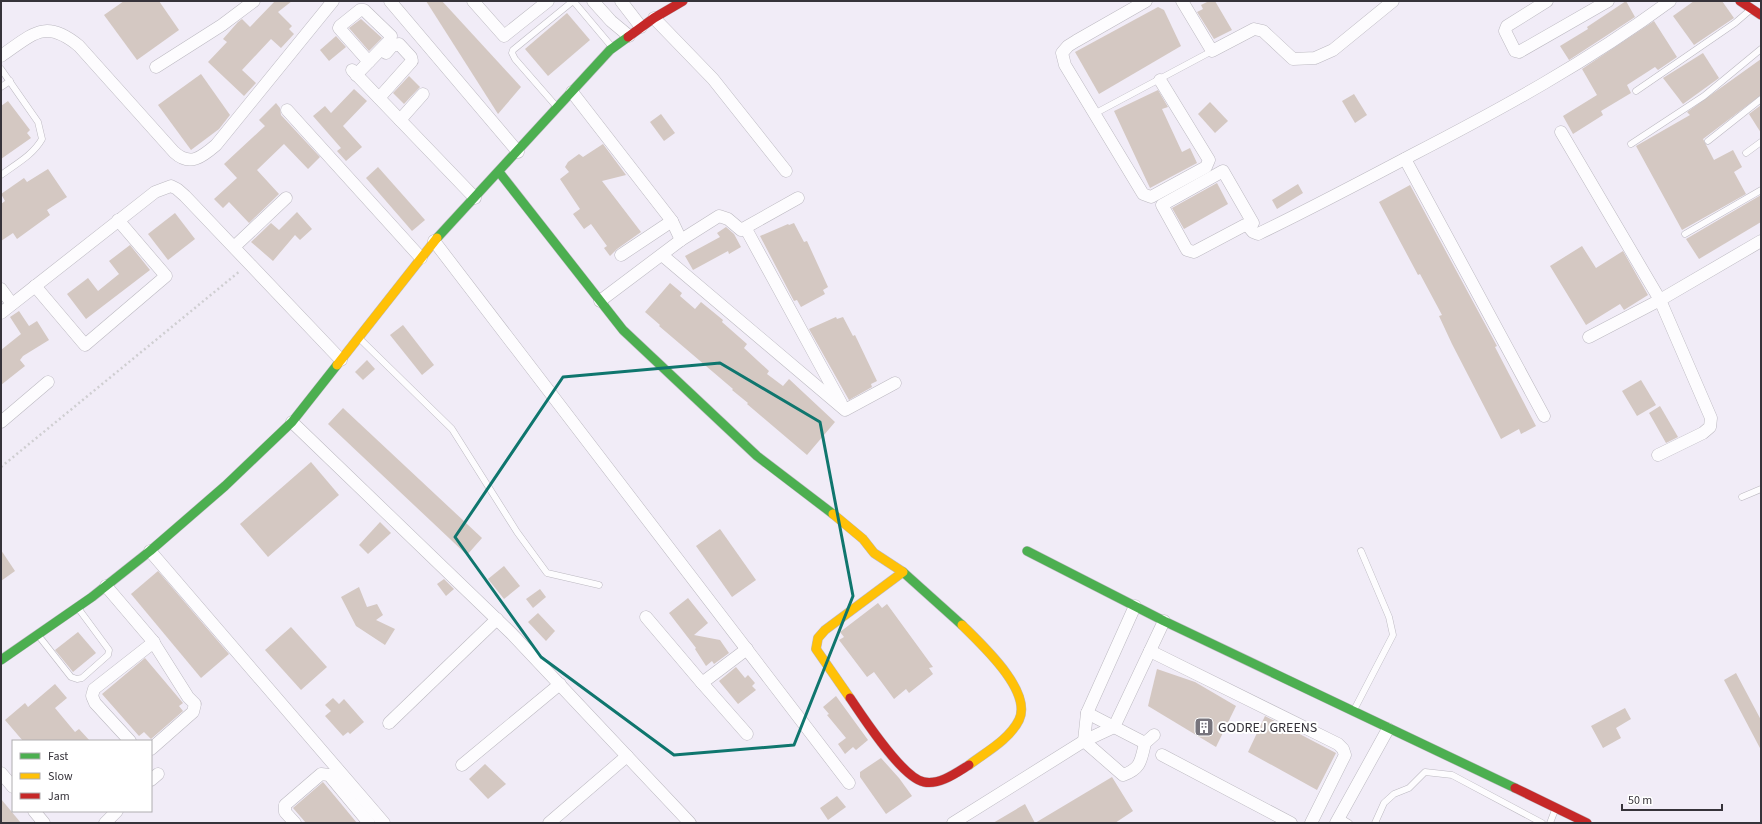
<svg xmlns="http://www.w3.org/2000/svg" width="1762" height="824" font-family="'Source Sans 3',sans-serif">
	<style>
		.building { fill: #d4c8c2 }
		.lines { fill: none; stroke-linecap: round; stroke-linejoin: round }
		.lane-casing { stroke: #bcb9c1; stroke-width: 7 }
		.street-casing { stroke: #bcb9c1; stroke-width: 13 }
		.fast-casing { stroke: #bcb9c1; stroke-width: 10 }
		.slow-casing { stroke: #bcb9c1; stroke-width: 10 }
		.jam-casing { stroke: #bcb9c1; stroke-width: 10 }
		.path { stroke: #cfced1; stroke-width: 2.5; stroke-dasharray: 2 3; stroke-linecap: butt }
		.lane { stroke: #fdfcfe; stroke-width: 6 }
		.street { stroke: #fdfcfe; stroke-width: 12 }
		.fast { stroke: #4caf50; stroke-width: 9 }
		.slow { stroke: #ffc107; stroke-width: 9 }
		.jam { stroke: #c62828; stroke-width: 9 }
		.marked { fill: none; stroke: #0f766e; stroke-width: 3; stroke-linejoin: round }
		.labels { text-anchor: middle; stroke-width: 4; stroke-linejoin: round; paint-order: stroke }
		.poi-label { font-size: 14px; fill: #36333a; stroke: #fff; text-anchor: start }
	</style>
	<rect width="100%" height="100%" fill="#f1ecf7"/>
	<g class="building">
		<path d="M124,1H159L179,30L137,60L104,15Z"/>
		<path d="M275,1H292L278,12L292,26L289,29L294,34L281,48L271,39L242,70L256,83L244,96L208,62L227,42L223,39L238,22L242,19L250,27Z"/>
		<path d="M426,1H442L521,87L498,114Z"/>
		<path d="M1209,1H1215L1232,30L1214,39L1197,12L1203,9L1201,5Z"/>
		<path d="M1626,1L1635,17L1569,60L1560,46L1588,29L1587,27Z"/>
		<path d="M1694,1H1722L1734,18L1694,45L1673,16Z"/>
		<path d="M1158,7L1164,10L1181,46L1099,94L1075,52Z"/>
		<path d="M567,13L590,40L548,76L525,49Z"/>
		<path d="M361,19L382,38L369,51L349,28Z"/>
		<path d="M1654,21L1677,57L1658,70L1655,67L1627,85L1631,93L1601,111L1603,115L1573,134L1563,116L1597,95L1582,69Z"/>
		<path d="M336,36L346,47L329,61L320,50Z"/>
		<path d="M1703,53L1719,78L1683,104L1663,78Z"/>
		<path d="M1761,59V95L1703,139L1714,160L1733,150L1742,167L1734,172L1746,194L1682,230L1636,146L1690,115L1687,112Z"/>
		<path d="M201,74L230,115L219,129L191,150L158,105Z"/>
		<path d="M409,76L420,87L404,104L393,93Z"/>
		<path d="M354,89L367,101L343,126L362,147L346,161L337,151L341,148L313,116L325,106L331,113Z"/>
		<path d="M1158,90L1168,107L1162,109L1182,152L1190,148L1197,163L1150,188L1114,111Z"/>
		<path d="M1354,94L1367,115L1355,123L1342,101Z"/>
		<path d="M8,101L30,130L27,133L31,138L1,159V106Z"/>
		<path d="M1210,102L1228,121L1215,133L1198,114Z"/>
		<path d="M276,103L280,108L281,115L320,157L308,169L284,144L257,170L279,194L249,223L229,202L223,208L214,199L237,178L224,164L265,126L259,120Z"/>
		<path d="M1761,105V133L1749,114Z"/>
		<path d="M661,114L675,133L664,141L650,122Z"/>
		<path d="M603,144L626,175L602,181L641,232L617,249L610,256L604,248L607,246L591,224L584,229L573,214L580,209L560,179L569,172L565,167L568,162L579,154L583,157Z"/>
		<path d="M378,167L425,220L412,231L366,178Z"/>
		<path d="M48,169L67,197L47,210L50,215L17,239L13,233L1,241V204L5,201L1,194L24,178L27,182Z"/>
		<path d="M1217,183L1228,204L1184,229L1172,208Z"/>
		<path d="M1298,184L1303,193L1277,209L1272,200Z"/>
		<path d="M1410,185L1491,335L1497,346L1495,347L1536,426L1521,434L1519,429L1501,439L1452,344L1439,316L1442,315L1420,274L1418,275L1379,202Z"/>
		<path d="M1761,195V222L1699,259L1686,239Z"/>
		<path d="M297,212L312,229L300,240L295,235L273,261L251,242L271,223L279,230Z"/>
		<path d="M175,213L195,239L168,260L148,234Z"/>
		<path d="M794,223L804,242L807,241L828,287L823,290L825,294L801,307L797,300L794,301L760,236L788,224L789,225Z"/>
		<path d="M726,227L734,234L741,247L729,254L728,251L693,270L685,256L720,237L717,233Z"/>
		<path d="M130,245L150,270L86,319L67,294L88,278L98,291L119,274L109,261Z"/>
		<path d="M1582,246L1596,268L1623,251L1648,295L1624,310L1620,304L1586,325L1550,266Z"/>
		<path d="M670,283L682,293L680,296L695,309L701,302L723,320L722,322L747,344L744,348L769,371L767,374L783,386L789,379L835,422L807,455L747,404L748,403L732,390L733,389L659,326L660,325L645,312Z"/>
		<path d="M19,311L29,326L37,321L49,340L23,356L20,360L25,366L1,385V350L21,334L10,317Z"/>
		<path d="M836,317L837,319L843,317L853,336L855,335L877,381L871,384L872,387L849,400L809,329Z"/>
		<path d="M403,325L434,365L422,375L390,335Z"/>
		<path d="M367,360L375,369L363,380L355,372Z"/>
		<path d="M1641,380L1656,405L1637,416L1622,391Z"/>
		<path d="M1660,406L1678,437L1666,443L1649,413Z"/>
		<path d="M343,408L482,538L467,555L328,424Z"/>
		<path d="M311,462L339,495L268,557L240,524Z"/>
		<path d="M380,522L391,533L368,554L359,545Z"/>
		<path d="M720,529L756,580L732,597L696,546Z"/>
		<path d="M1,550L15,571L1,581Z"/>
		<path d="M504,566L520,586L504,599L488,579Z"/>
		<path d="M158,571L229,654L201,678L131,594Z"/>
		<path d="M444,579L454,589L446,596L437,584Z"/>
		<path d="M359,587L367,607L377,604L383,615L376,620L395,629L385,645L356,626L341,597Z"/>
		<path d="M540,589L546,597L533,608L526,599Z"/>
		<path d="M688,598L708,623L694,635L720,640L729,653L714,664L712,661L706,666L695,649L696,648L669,613Z"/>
		<path d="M878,603L882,608L887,604L933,667L929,668L933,674L909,693L906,689L894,699L874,672L867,677L839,640L844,637L840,632Z"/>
		<path d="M538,613L555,631L546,641L528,622Z"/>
		<path d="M291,627L327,667L301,690L265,650Z"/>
		<path d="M78,632L96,653L73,672L55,650Z"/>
		<path d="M145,658L183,703L179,706L183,711L151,739L144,732L139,736L102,694Z"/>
		<path d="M736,667L745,678L748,675L755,683L752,686L756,690L738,704L719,681Z"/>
		<path d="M1157,669L1195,682L1236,706L1216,747L1148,706Z"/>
		<path d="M1736,673L1761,720V750L1724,680Z"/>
		<path d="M55,684L67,698L55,708L75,732L79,729L90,741H23L5,720L25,703L28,707Z"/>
		<path d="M836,696L868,740L856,750L853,747L845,754L838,744L846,738L827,715L829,714L823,707Z"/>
		<path d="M333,698L339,704L344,699L364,722L350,734L348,732L343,736L325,716L331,711L325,705Z"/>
		<path d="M1625,708L1631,719L1616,728L1621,738L1603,748L1591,726Z"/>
		<path d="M1265,716L1336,753L1317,790L1248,752Z"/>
		<path d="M881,758L899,778L912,796L886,814L860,777V772Z"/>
		<path d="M485,764L506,784L488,799L469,779Z"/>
		<path d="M1112,777L1133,811L1115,823H993L1025,804L1035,823Z"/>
		<path d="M323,782L357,823H306L293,808Z"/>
		<path d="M837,796L846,807L828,820L820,808Z"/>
		<path d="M1,799L21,823H1Z"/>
	</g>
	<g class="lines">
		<g class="lane-casing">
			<g id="lane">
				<path d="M1,69L38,122L42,139C33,155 16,164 1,175"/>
				<path d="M1,87L10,81"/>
				<path d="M1636,91L1735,23L1749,11"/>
				<path d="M556,106L515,59L512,53L513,50L573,1L575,3L612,47"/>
				<path d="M1094,114L1212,51"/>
				<path d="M1708,141L1761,99"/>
				<path d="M1631,144L1704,96L1761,49"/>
				<path d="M1746,153L1761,142"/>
				<path d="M1685,234L1761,190"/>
				<path d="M360,339L452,429L517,532L547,573L599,585"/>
				<path d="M1742,497L1761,489"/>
				<path d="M38,635L71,677L77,679L82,678L108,655L109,650L78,608"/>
				<path d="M1354,710L1393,635L1389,617L1361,551"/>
				<path d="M1339,817L1349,823"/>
				<path d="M1375,823L1384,803L1394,794L1409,788L1425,772L1452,775L1542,823"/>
				<path d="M1550,823L1555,810"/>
			</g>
		</g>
		<g class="street-casing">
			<g id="street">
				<path d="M390,1L518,152"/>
				<path d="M473,1L504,36L548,1"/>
				<path d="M593,1L611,21L629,36"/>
				<path d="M621,1L641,27"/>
				<path d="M1146,1L1076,41L1068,46L1062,53L1065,65L1143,194L1151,197L1206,167L1209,160L1160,80"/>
				<path d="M1182,1L1212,51L1254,29L1263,31L1293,59L1315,58L1333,50L1393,1"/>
				<path d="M1547,1L1507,26L1505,31L1515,51L1519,52L1608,1"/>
				<path d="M654,18L713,79L786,171"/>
				<path d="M1,56C33,34 45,18 79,46L174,152C190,167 202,157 216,145L333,1"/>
				<path d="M156,67L222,25L254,1"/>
				<path d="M352,70L475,198"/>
				<path d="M356,75L390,40L391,36L364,10H360L340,26L339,28L369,62"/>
				<path d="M572,92L672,221L681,240"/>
				<path d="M379,98L412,61L411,57L399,44L392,46L386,53"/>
				<path d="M287,110L421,258"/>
				<path d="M400,120L423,94"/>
				<path d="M1561,132L1660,300L1711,418L1710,427L1703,433L1658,455"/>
				<path d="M1405,159L1544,416"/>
				<path d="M1223,171L1253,223L1248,226L1245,225L1194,252L1187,250L1162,205Z"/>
				<path d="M1248,226L1253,232L1258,234C1310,209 1361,182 1412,155C1501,109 1589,61 1670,1"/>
				<path d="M746,229L841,403"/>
				<path d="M434,241L849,783"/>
				<path d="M234,247L286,198"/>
				<path d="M621,255L672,221"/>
				<path d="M662,255L845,410L895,383"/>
				<path d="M35,286L85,345L166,276L118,220"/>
				<path d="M1,289L12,304"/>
				<path d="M600,301L681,240L719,216L728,219L741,230L798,198"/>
				<path d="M1,313L155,192L171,186L177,189L185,196L341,360"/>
				<path d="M1589,337L1660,300L1761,241"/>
				<path d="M1,422L48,382"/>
				<path d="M292,422L512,634L690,823"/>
				<path d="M150,551L384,823"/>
				<path d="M106,586L152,640L188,697L195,704L193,712L151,749"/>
				<path d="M646,617L702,683"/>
				<path d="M1150,651L1338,744L1343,749L1345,755L1311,823"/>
				<path d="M1087,713L1145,743L1154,735"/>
				<path d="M389,723L497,619"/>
				<path d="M747,734L702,683L747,649"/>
				<path d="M130,741L95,703L92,696L94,689L154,642"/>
				<path d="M1084,741L1087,713L1135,606"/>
				<path d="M1084,741L1123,775C1141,769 1141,760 1145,743"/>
				<path d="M1162,755L1291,823"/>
				<path d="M462,765L560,684"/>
				<path d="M1,773L13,787"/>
				<path d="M151,780L158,774"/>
				<path d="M34,811L44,823"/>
				<path d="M105,823L117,811"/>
				<path d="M295,823L285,812V805L321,774L329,775L369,823"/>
				<path d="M549,823L627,756"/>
				<path d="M953,823L1084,741L1114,727L1164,621"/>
				<path d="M1336,823L1388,729"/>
			</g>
		</g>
		<g class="fast-casing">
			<g id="fast">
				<path d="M499,172L623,330L757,456L833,514"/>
				<path d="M437,238L610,50L628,37"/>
				<path d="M1027,551L1164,621L1515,788"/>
				<path d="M903,572L962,625"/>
				<path d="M1,660L92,597L150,551L225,486L292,422L337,365"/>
			</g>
		</g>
		<g class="slow-casing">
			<g id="slow">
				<path d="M337,365L437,238"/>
				<path d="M833,514L863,539L874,553L903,572L825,630L818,638L816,649L850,698"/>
				<path d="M962,625C981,644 1033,691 1019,720C1009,740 986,752 969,765"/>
			</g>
		</g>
		<g class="jam-casing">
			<g id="jam">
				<path d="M1740,1L1761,15"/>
				<path d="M628,37L654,18L683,1"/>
				<path d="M850,698C863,717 902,778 924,782C940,785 956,773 969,765"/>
				<path d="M1515,788L1587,823"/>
			</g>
		</g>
		<path class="path" d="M1,467L240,271"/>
		<use href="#lane" class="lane"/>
		<use href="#street" class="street"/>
		<use href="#fast" class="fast"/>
		<use href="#slow" class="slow"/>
		<use href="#jam" class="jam"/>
	</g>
	<path class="marked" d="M720,363L820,422L853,596L794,745L674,755L541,657L455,537L563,377Z"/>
	<defs>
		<g id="building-square" transform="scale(1)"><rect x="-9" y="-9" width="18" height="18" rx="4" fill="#77747c" stroke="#fff"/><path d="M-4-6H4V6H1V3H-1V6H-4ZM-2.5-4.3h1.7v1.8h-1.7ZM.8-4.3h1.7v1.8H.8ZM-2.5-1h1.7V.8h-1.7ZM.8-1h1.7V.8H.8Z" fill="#fff"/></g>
	</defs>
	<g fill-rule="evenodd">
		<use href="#building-square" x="1204" y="727"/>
	</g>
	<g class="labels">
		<g class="poi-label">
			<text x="1218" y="732">GODREJ GREENS</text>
		</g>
	</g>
	<rect width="1762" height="824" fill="none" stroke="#36333a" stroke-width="4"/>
	<rect x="12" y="740" width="140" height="72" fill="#ffffff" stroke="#afadb0"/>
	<rect x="20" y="753" width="20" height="6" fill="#4caf50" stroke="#afadb0"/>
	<text x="48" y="760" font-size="12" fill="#36333a">Fast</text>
	<rect x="20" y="773" width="20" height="6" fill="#ffc107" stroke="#afadb0"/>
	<text x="48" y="780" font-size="12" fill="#36333a">Slow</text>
	<rect x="20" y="793" width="20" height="6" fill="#c62828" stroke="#afadb0"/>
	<text x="48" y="800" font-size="12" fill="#36333a">Jam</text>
	<path d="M1622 804v6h100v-6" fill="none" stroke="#36333a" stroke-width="2"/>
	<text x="1628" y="804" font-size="12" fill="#36333a" stroke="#ffffff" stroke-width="3" paint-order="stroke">50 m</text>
</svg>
